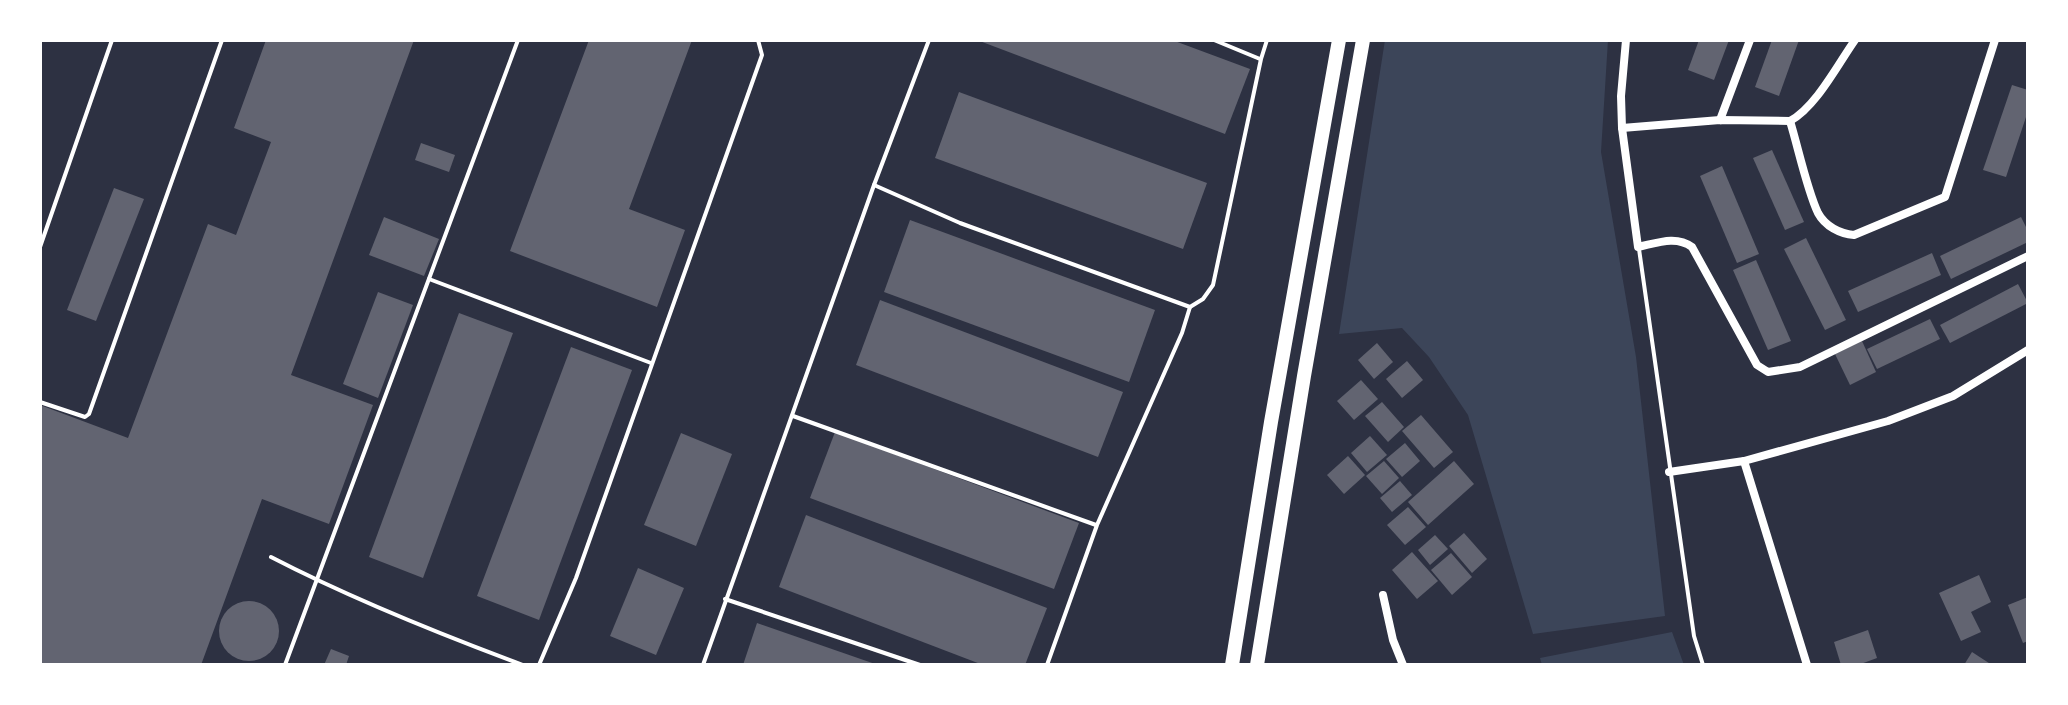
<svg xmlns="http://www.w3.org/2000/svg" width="2068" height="705" font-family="'Libre Baskerville',serif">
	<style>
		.green { fill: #3c4559 }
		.building { fill: #626471 }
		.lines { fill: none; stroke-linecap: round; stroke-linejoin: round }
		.service { stroke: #fff; stroke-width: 4 }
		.minor { stroke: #fff; stroke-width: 8 }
		.trunk { stroke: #fff; stroke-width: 14 }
	</style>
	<rect width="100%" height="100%" fill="#2d3142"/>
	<g class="green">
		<path d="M1385,40H1608L1601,152L1636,357L1665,616L1533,634L1468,415L1429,357L1402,328L1339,334Z"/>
		<path d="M1672,632L1684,665H1542L1540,658Z"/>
	</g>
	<g class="building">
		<path d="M266,40H414L291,375L373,405L329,524L262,499L201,665H40V405L128,438L208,224L236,235L271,142L234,128Z"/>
		<path d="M589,40H692L629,209L685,230L657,307L510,251Z"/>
		<path d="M977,40H1172L1250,69L1225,134Z"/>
		<path d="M1699,40H1729L1714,80L1688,70Z"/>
		<path d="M1772,40H1799L1779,96L1755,87Z"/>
		<path d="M2012,85L2028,90V111L2006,177L1983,170Z"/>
		<path d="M959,92L1207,183L1183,249L935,158Z"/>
		<path d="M421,143L455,155L449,172L415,160Z"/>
		<path d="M1772,150L1804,222L1785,230L1753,158Z"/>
		<path d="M1722,166L1759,254L1737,263L1700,176Z"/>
		<path d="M114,188L144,199L96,321L67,310Z"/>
		<path d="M384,217L439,239L424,276L369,255Z"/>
		<path d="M2021,217L2028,231V242L1951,279L1940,256Z"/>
		<path d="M910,220L1155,310L1129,382L884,292Z"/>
		<path d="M1806,238L1846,320L1825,330L1784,249Z"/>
		<path d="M1932,253L1941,275L1858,312L1848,291Z"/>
		<path d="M1756,260L1791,341L1768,350L1733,270Z"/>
		<path d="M2018,284L2028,303L1950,343L1940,325Z"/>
		<path d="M378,292L413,305L378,398L343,384Z"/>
		<path d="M880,300L1123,392L1098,457L856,365Z"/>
		<path d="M459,313L513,333L423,578L369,557Z"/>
		<path d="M1930,319L1940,339L1877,369L1867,349Z"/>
		<path d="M1862,341L1876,372L1850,385L1835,354Z"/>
		<path d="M1377,343L1393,362L1374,379L1358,360Z"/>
		<path d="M571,347L632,370L539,620L477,596Z"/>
		<path d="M1407,361L1423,380L1402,398L1386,379Z"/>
		<path d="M1361,380L1378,399L1354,420L1337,401Z"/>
		<path d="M1382,402L1404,427L1388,442L1365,416Z"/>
		<path d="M1421,415L1453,452L1434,468L1402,431Z"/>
		<path d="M835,432L1079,523L1054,589L810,498Z"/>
		<path d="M681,433L732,454L696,546L644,525Z"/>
		<path d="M1370,436L1387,455L1367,472L1351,453Z"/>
		<path d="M1405,443L1420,461L1402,477L1386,459Z"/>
		<path d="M1348,456L1365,475L1344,494L1327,475Z"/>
		<path d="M1384,461L1399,478L1382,494L1366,476Z"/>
		<path d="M1454,461L1474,484L1428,525L1408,502Z"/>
		<path d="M1400,481L1412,495L1392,512L1380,498Z"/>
		<path d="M1408,507L1426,527L1405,545L1387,525Z"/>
		<path d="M806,515L1047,608L1025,665H983L779,587Z"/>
		<path d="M1464,533L1487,559L1472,573L1449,546Z"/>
		<path d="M1435,535L1448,549L1430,565L1418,550Z"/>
		<path d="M1412,552L1438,581L1417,599L1392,570Z"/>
		<path d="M1451,553L1472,577L1452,595L1431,570Z"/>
		<path d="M638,568L684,588L656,655L610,636Z"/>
		<path d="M1979,575L1991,602L1971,612L1981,632L1961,641L1939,593Z"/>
		<path d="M2028,597V641L2023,643L2008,605Z"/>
		<circle cx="249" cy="631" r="30"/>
		<path d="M757,623L878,665H743Z"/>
		<path d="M1868,630L1877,658L1858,665H1841L1834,642Z"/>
		<path d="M331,649L349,656L346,665H324Z"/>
		<path d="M1972,652L1992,665H1964Z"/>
	</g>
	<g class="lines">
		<g class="service">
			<path d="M1214,40L1260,59"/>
			<path d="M874,185L960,223L1190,307L1203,299L1213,285L1261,59L1267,40"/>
			<path d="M40,247L112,40"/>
			<path d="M1639,249L1694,636L1703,665"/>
			<path d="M429,279L651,363"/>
			<path d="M40,402L85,417L89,414L222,40"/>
			<path d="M793,416L1096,525"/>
			<path d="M271,557C352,599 437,633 523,665"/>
			<path d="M725,599L920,665"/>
			<path d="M285,665L518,40"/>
			<path d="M539,665L576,578L762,55L758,40"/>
			<path d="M703,665L874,185L929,40"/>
			<path d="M1047,665L1097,525L1182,333L1190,307"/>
		</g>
		<g class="minor">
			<path d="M1626,40L1621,96L1622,128L1638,247C1657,243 1676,235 1692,247L1757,365L1768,372L1800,367L2028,256"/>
			<path d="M1720,120L1750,40"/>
			<path d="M1790,121C1798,147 1807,190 1818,213C1825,226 1840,234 1854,235L1945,197L1995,40"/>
			<path d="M1622,128L1720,120L1790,121C1816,107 1838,64 1855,40"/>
			<path d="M1744,461L1807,665"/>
			<path d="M1669,472L1744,461L1888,421L1953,396L2028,350"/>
			<path d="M1383,595L1393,640L1403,665"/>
		</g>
		<g class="trunk">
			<path d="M1232,665L1271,422L1339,40"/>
			<path d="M1257,665L1304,376L1363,40"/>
		</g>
	</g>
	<rect width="2068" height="705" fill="none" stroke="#ffffff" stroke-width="84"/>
</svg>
